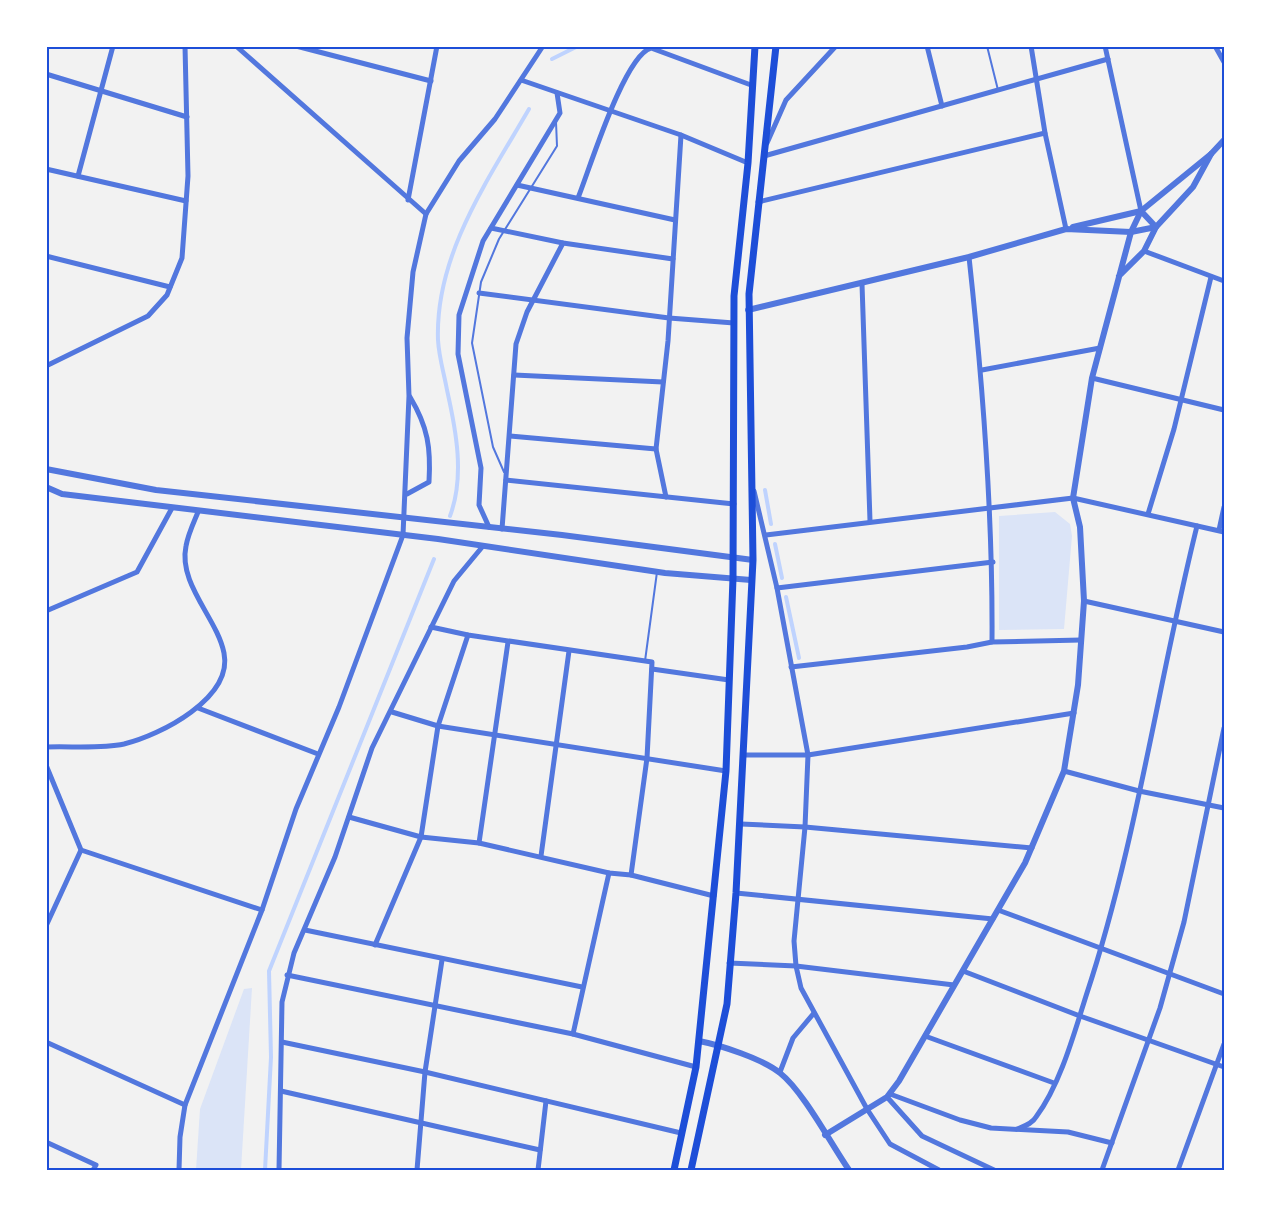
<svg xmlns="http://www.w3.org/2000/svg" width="1271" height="1217" font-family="'IBM Plex Sans',sans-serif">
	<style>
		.green { fill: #dbe4f7 }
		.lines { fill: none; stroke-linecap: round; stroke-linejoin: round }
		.stream { stroke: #bfd3fe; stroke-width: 4 }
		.service { stroke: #5277de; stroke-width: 2 }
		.minor { stroke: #5277de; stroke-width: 5 }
		.tertiary { stroke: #5277de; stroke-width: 6 }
		.secondary { stroke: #1d4ed8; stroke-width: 7 }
		.neatline { fill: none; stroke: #1d4ed8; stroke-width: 2 }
	</style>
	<rect width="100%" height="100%" fill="#f2f2f2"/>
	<g class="green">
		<path d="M1055,512L1070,524L1072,536L1064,629L999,630V516Z"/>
		<path d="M252,988L241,1170H196L200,1109L244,989Z"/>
	</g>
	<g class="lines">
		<g class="stream">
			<path d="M552,59L578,46"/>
			<path d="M765,490L771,524"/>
			<path d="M450,516C465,476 456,430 447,390C444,373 439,358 438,340C435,255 488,180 529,109"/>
			<path d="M775,544L782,578"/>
			<path d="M786,597L799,658"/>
			<path d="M265,1170L271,1057L269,971L434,559"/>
		</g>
		<g class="service">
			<path d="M987,46L998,90"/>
			<path d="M504,472L493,447L472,343L481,282L499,239L557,146L556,122"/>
			<path d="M645,661L657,572"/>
		</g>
		<g class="minor">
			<path d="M236,46L426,214"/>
			<path d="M296,46L431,81"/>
			<path d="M927,46L942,106"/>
			<path d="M1031,46L1045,133L1066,229"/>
			<path d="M1105,46L1141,211"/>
			<path d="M1215,46L1224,62"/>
			<path d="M46,74L187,117"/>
			<path d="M521,80L681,135L748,163"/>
			<path d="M767,143L786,100L836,46"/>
			<path d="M764,156L1108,59"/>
			<path d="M46,169L186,201"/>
			<path d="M78,176L113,46"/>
			<path d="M517,185L675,220"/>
			<path d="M578,198C590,168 624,56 651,48L751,85"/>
			<path d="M408,200L437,46"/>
			<path d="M758,202L1045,133"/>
			<path d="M491,228L563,243L673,259"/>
			<path d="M1144,251L1224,281"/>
			<path d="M46,256L170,287"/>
			<path d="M969,257C983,385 993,513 992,642"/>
			<path d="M862,284L870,521"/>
			<path d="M479,293L669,318L734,323"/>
			<path d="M46,366L148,316L167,295L182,258L188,176L185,46"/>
			<path d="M982,370L1100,348"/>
			<path d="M514,375L663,382"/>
			<path d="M1092,378L1224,410"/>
			<path d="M510,436L656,449"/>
			<path d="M506,480L734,504"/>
			<path d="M754,491L777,588L808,755L805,827L794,941L796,966L801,988L867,1109L890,1144L939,1170"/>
			<path d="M407,494L429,482C431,448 428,427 410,397"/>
			<path d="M666,497L656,449L668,341L681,135"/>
			<path d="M1148,514L1174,429L1211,277"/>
			<path d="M489,527L479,505L481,468L458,354L459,315L483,241L560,113L557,93"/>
			<path d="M502,529L516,344L527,312L563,243"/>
			<path d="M1219,530L1224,507"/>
			<path d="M766,535L1073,498L1224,532"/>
			<path d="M777,588L993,562"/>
			<path d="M1084,601L1224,632"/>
			<path d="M46,611L137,572L172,508"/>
			<path d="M431,627L468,635L652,662L647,758L631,875"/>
			<path d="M791,667L967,647L992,642L1081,640"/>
			<path d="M652,669L729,680"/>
			<path d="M198,708L318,754"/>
			<path d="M392,712L438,726L726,771"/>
			<path d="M46,747C71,746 101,749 124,744C161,735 233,698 224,653C217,618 178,584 186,546C188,534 194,522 198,512"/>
			<path d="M744,755H808L1074,713"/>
			<path d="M46,765L81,850L46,926"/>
			<path d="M1064,771L1139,791L1224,808"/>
			<path d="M349,817L421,837L479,843L609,873L631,875L714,896"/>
			<path d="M741,824L805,827L1032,848"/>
			<path d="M479,843L508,642"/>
			<path d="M81,850L262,910"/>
			<path d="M541,856L569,651"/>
			<path d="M736,893L993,919"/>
			<path d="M998,910L1224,994"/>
			<path d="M305,930L582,987"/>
			<path d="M375,945L421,837L438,726L468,635"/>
			<path d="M729,963L796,966L954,985"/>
			<path d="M963,971L1080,1016L1224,1067"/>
			<path d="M287,975L573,1034L696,1067"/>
			<path d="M573,1034L609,873"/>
			<path d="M925,1036L1054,1083"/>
			<path d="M46,1042L185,1105"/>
			<path d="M282,1042L425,1072L681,1133"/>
			<path d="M780,1072L793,1038L814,1013"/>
			<path d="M281,1091L540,1150"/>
			<path d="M890,1094L960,1120L991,1128L1068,1132L1112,1143"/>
			<path d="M887,1097L922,1136L994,1170"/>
			<path d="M1017,1129C1024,1126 1032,1124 1036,1117C1060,1085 1074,1034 1086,996C1137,842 1158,682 1197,526"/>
			<path d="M46,1142L96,1165L93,1170"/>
			<path d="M179,1170L180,1137L185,1105L262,910L296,809L339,707L403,535L409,396L407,338L413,272L426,214L459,161L495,119L543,46"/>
			<path d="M279,1170L282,1002L294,953L335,857L372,748L454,581L483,546"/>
			<path d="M417,1170L425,1072L442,960"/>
			<path d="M538,1170L546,1101"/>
			<path d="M1102,1170L1160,1008L1184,922L1224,728"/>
			<path d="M1178,1170L1224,1044"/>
		</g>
		<g class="tertiary">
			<path d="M1073,227L1141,211L1211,154L1224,140"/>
			<path d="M748,310L969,257L1066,229L1131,232L1156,227L1193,187L1211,154"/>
			<path d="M46,469L156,490L562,535L753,560"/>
			<path d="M46,487L62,494L438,539L665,573L751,580"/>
			<path d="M699,1041C720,1045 763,1059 780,1073C803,1091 831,1144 849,1170"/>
			<path d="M825,1135L887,1097L899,1081L1025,863L1064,771L1078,685L1084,601L1080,527L1073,498L1092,378L1131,232L1141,211L1156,227L1144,251L1119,276"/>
		</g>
		<g class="secondary">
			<path d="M674,1170L696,1067L726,771L733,578L734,296L748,163L755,46"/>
			<path d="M691,1170L727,1004L736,893L753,560L749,294L776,46"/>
		</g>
	</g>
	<rect width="1271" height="1217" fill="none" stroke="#ffffff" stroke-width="96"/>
	<rect x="48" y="48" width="1175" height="1121" class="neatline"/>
</svg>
